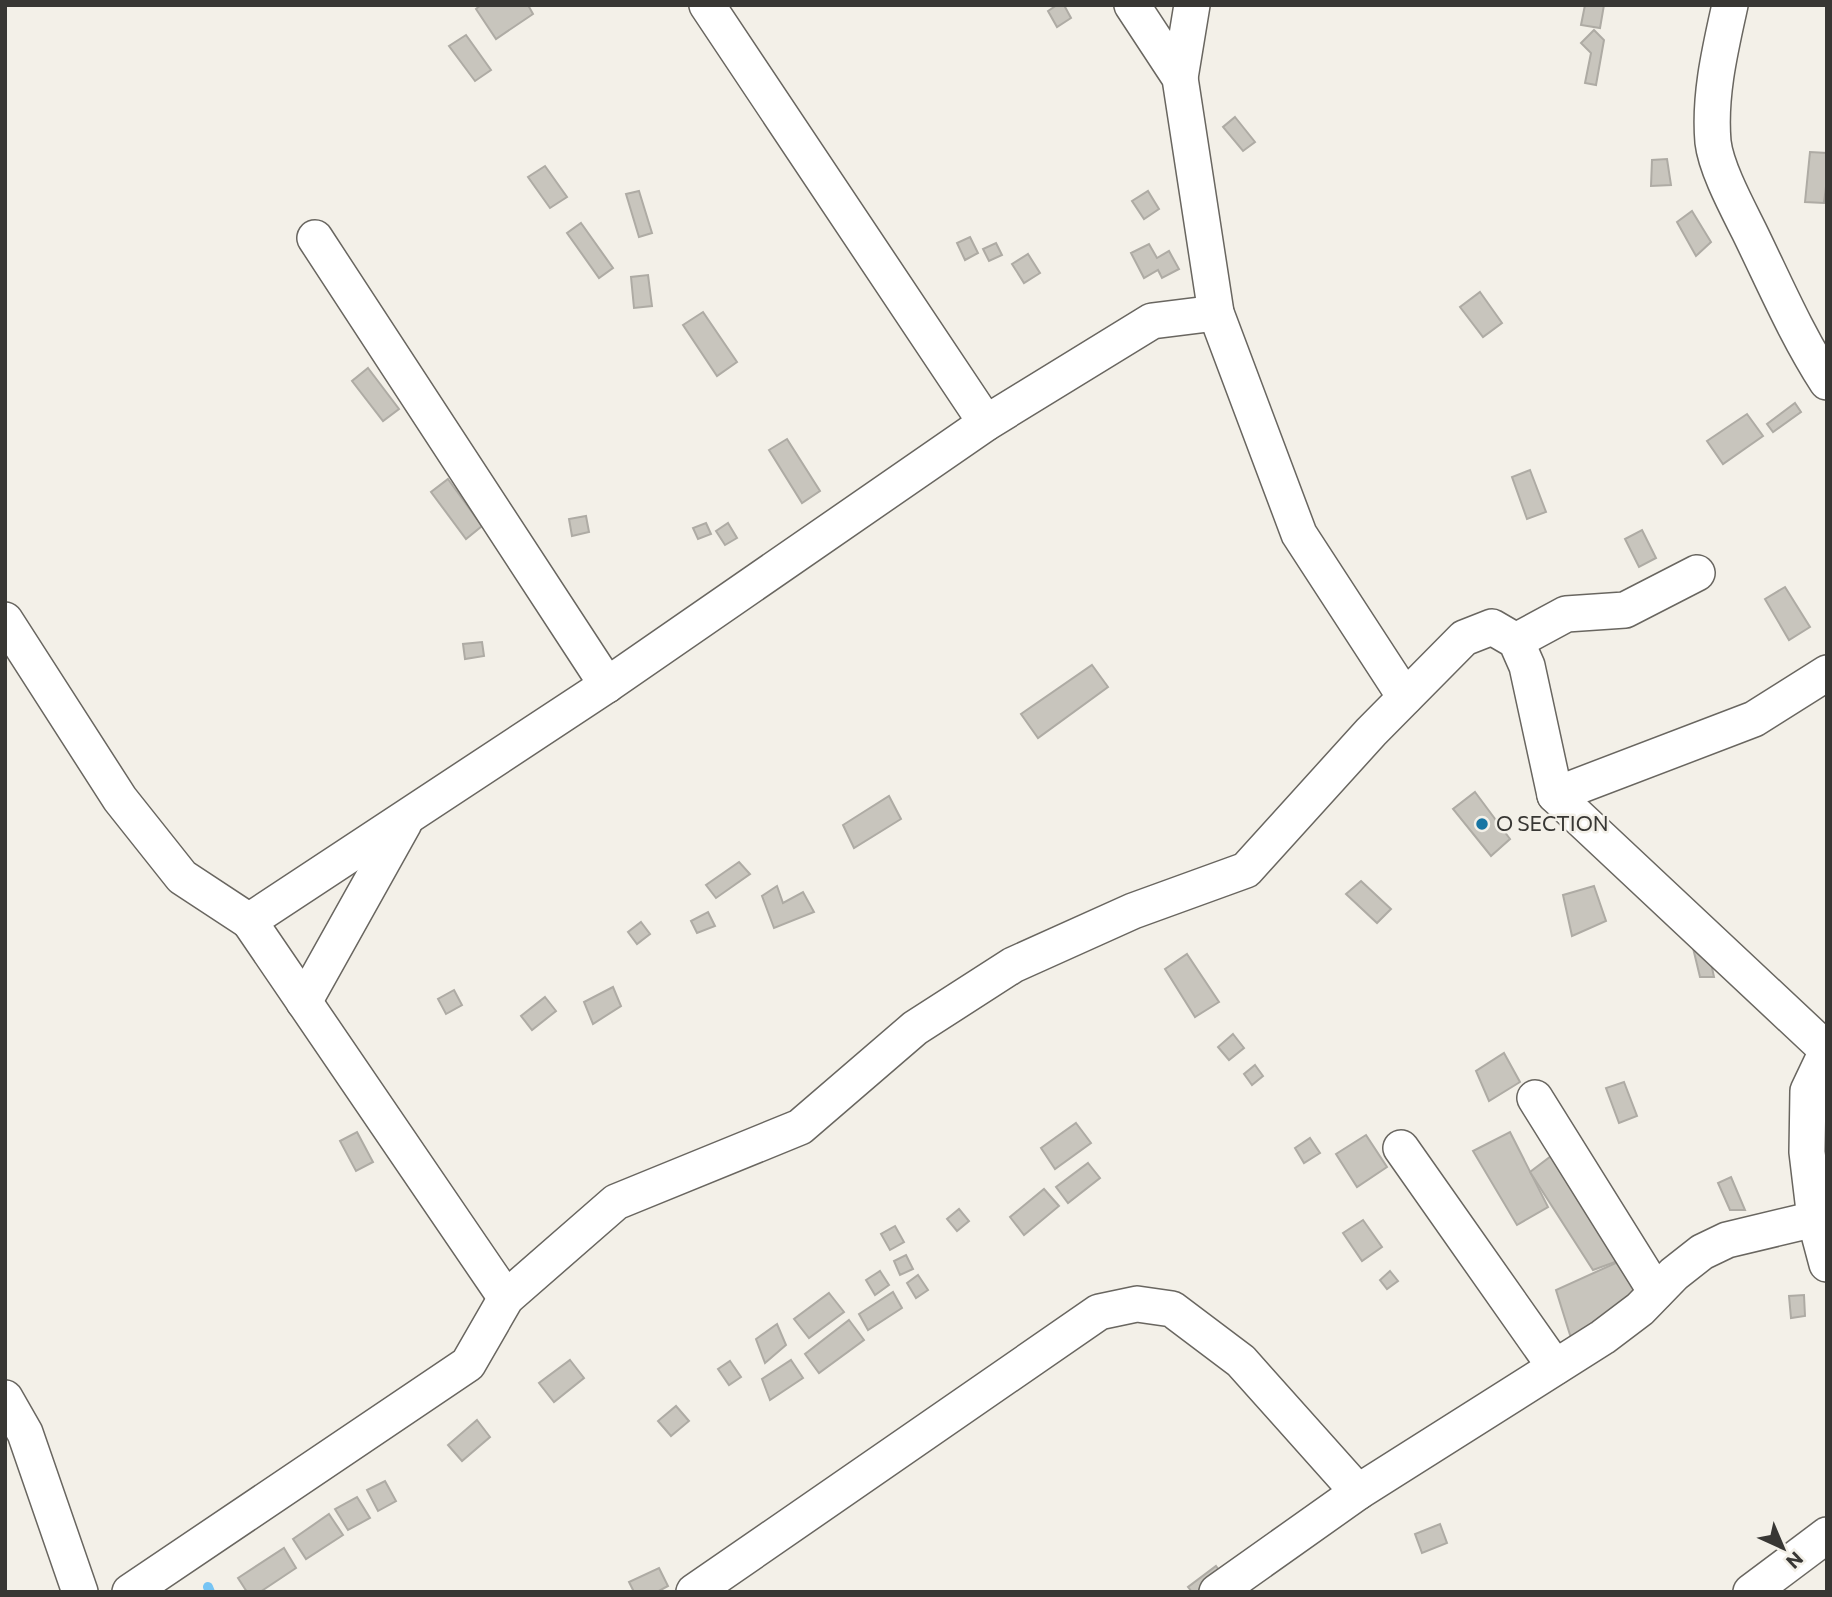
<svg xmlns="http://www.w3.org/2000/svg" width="1832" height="1597" font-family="Commissioner,sans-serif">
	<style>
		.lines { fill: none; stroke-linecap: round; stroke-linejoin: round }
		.stream { stroke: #76c4f4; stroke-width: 10 }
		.building { fill: #c8c5bd; stroke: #aeaba4; stroke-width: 2 }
		.minor-casing { stroke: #696660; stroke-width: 38 }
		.minor { stroke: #fff; stroke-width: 35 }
		.poi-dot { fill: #1875a3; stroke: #f3f0e8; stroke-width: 2.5 }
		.labels { text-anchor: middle; stroke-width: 5; stroke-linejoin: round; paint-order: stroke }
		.poi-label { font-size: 21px; fill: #383734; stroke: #f3f0e8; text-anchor: start }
	</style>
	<rect width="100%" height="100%" fill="#f3f0e8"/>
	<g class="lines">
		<path class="stream" d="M208,1587L210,1592"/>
	</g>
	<g class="building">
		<path d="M481,5H528L533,14L496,39L476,9Z"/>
		<path d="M1057,5H1064L1071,18L1057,27L1048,11Z"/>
		<path d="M1585,5H1604L1600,28L1581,25Z"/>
		<path d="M1594,30L1604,40L1596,85L1585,83L1591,53L1581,43Z"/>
		<path d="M466,35L491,70L475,81L449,46Z"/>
		<path d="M1235,117L1255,142L1243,151L1223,127Z"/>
		<path d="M1810,152L1827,153V178L1824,203L1805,202Z"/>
		<path d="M1667,159L1671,185L1651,186L1652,160Z"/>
		<path d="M545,166L567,197L550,208L528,177Z"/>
		<path d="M639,191L652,233L639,237L626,194Z"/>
		<path d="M1148,191L1159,209L1144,219L1132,201Z"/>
		<path d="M1692,211L1711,242L1696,256L1677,222Z"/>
		<path d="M581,223L613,268L599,278L567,233Z"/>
		<path d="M970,237L978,253L965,260L957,243Z"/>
		<path d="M996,243L1002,255L989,261L983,249Z"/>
		<path d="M1149,244L1157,258L1169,251L1179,269L1162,278L1158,270L1144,278L1131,253Z"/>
		<path d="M1028,254L1040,273L1024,283L1012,264Z"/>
		<path d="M648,275L652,306L634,308L631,277Z"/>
		<path d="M1480,292L1502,323L1483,337L1460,307Z"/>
		<path d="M703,312L737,362L717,376L683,325Z"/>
		<path d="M368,368L399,409L383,421L352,381Z"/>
		<path d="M1795,403L1801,412L1773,432L1767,424Z"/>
		<path d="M1747,414L1763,436L1723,464L1707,441Z"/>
		<path d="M787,439L820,491L802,503L769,450Z"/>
		<path d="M1530,470L1546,512L1527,519L1512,477Z"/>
		<path d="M448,479L482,526L466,539L431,492Z"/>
		<path d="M586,516L589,532L572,536L569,519Z"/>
		<path d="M706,523L711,534L698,539L693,528Z"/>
		<path d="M728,523L737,538L725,545L716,531Z"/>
		<path d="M1642,530L1656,558L1639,567L1625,539Z"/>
		<path d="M1785,587L1810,627L1789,640L1765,599Z"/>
		<path d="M482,642L484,656L465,659L463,644Z"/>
		<path d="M1092,665L1108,687L1038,738L1021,714Z"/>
		<path d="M1475,792L1510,839L1491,856L1453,809Z"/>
		<path d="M889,796L901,819L854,848L843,825Z"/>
		<path d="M739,862L750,874L716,898L706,885Z"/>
		<path d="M1361,881L1391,909L1377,923L1346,894Z"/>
		<path d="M777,886L783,903L803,892L814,912L774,928L762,896Z"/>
		<path d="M1594,886L1606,921L1572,936L1563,895Z"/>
		<path d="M708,912L715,926L697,933L691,921Z"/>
		<path d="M641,922L650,934L637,944L628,932Z"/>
		<path d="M1707,944L1714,977H1700L1693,948Z"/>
		<path d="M1187,954L1219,1002L1195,1017L1165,969Z"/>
		<path d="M613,987L621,1006L593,1024L584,1002Z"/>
		<path d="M454,990L462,1005L446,1014L438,999Z"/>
		<path d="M545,997L556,1011L532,1030L521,1016Z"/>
		<path d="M1233,1034L1244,1048L1229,1060L1218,1047Z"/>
		<path d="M1504,1053L1520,1082L1489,1101L1476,1071Z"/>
		<path d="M1255,1065L1263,1076L1252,1085L1244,1074Z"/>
		<path d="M1624,1082L1637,1116L1619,1123L1606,1088Z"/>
		<path d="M1076,1123L1091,1143L1055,1169L1041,1148Z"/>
		<path d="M357,1132L373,1162L356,1171L340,1141Z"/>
		<path d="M1510,1132L1548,1207L1517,1225L1473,1151Z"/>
		<path d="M1366,1135L1387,1167L1357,1187L1336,1154Z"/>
		<path d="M1310,1138L1320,1153L1304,1163L1295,1148Z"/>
		<path d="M1559,1150L1629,1257L1593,1270L1530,1172Z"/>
		<path d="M1088,1163L1100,1178L1068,1203L1056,1187Z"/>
		<path d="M1731,1177L1745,1210H1730L1718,1183Z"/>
		<path d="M1044,1189L1059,1206L1024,1235L1010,1217Z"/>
		<path d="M959,1209L969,1221L957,1231L947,1219Z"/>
		<path d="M1363,1220L1382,1247L1362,1261L1343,1233Z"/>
		<path d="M895,1226L904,1242L890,1250L881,1234Z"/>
		<path d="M906,1255L913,1269L900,1275L894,1261Z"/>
		<path d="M1629,1257L1649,1295L1571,1338L1556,1290Z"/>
		<path d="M880,1271L889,1285L875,1295L866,1280Z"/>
		<path d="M1390,1271L1398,1281L1387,1289L1380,1280Z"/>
		<path d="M918,1275L928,1290L916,1298L907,1283Z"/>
		<path d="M893,1292L902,1308L868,1330L859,1314Z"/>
		<path d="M829,1293L844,1312L809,1338L794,1319Z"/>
		<path d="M1804,1295L1805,1316L1791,1318L1789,1296Z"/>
		<path d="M849,1320L864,1340L819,1373L805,1354Z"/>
		<path d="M777,1324L786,1345L765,1363L756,1339Z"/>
		<path d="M570,1360L584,1378L554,1402L539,1383Z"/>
		<path d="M791,1360L803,1378L770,1400L762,1379Z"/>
		<path d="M730,1361L741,1377L729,1385L718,1369Z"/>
		<path d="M676,1406L689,1421L671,1436L658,1421Z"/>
		<path d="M477,1420L490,1437L462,1461L448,1445Z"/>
		<path d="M385,1481L396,1501L378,1511L367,1490Z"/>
		<path d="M357,1497L370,1518L348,1530L335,1509Z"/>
		<path d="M329,1514L343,1535L306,1559L293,1539Z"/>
		<path d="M1440,1524L1447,1543L1422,1553L1415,1534Z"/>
		<path d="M284,1548L296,1568L260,1592H247L238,1578Z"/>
		<path d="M1216,1566L1227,1580L1211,1592H1192L1188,1587Z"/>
		<path d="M659,1568L668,1586L657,1592H634L629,1582Z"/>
	</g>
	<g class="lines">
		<g class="minor-casing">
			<g id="minor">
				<path d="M707,5L986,423"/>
				<path d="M1132,5L1180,78L1216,313L1299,534L1405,697"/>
				<path d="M1730,5C1720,50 1709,96 1713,142C1716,168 1737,207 1749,231C1774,282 1796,334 1827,382"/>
				<path d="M1180,78L1192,5"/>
				<path d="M315,238L607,685"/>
				<path d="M5,620L120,799L182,877L249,921"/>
				<path d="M1516,641L1566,614L1625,610L1697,573"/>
				<path d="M1555,795L1754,719L1827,673"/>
				<path d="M304,1002L404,823"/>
				<path d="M1827,1051L1808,1091L1807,1152L1815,1219L1827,1264"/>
				<path d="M1535,1098L1656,1292"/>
				<path d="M1401,1148L1555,1367"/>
				<path d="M506,1298L249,921L607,685L986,423L1152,321L1216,313"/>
				<path d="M5,1398L25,1433L80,1592"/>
				<path d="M130,1592L468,1364L506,1298L616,1202L800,1127L915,1028L1013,965L1133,911L1246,870L1371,732L1464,638L1492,627L1516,641L1527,666L1555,795L1827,1050"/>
				<path d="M694,1592L1099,1312L1137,1304L1172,1309L1241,1361L1358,1492"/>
				<path d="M1217,1592L1358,1492L1603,1337L1640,1309L1674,1274L1702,1252L1727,1240L1815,1219"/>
				<path d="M1751,1592L1827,1535"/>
			</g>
		</g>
		<use href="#minor" class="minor"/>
	</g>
	<circle class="poi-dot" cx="1482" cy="824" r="7"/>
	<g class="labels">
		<g class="poi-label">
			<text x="1496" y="831">O SECTION</text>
		</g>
	</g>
	<rect width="1832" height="1597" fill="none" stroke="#383734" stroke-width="14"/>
	<g transform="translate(1783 1548) rotate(136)" stroke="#f3f0e8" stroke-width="5" paint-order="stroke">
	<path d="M0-5L12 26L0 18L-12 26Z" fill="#383734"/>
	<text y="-10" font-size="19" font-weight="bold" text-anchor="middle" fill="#383734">N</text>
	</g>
</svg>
